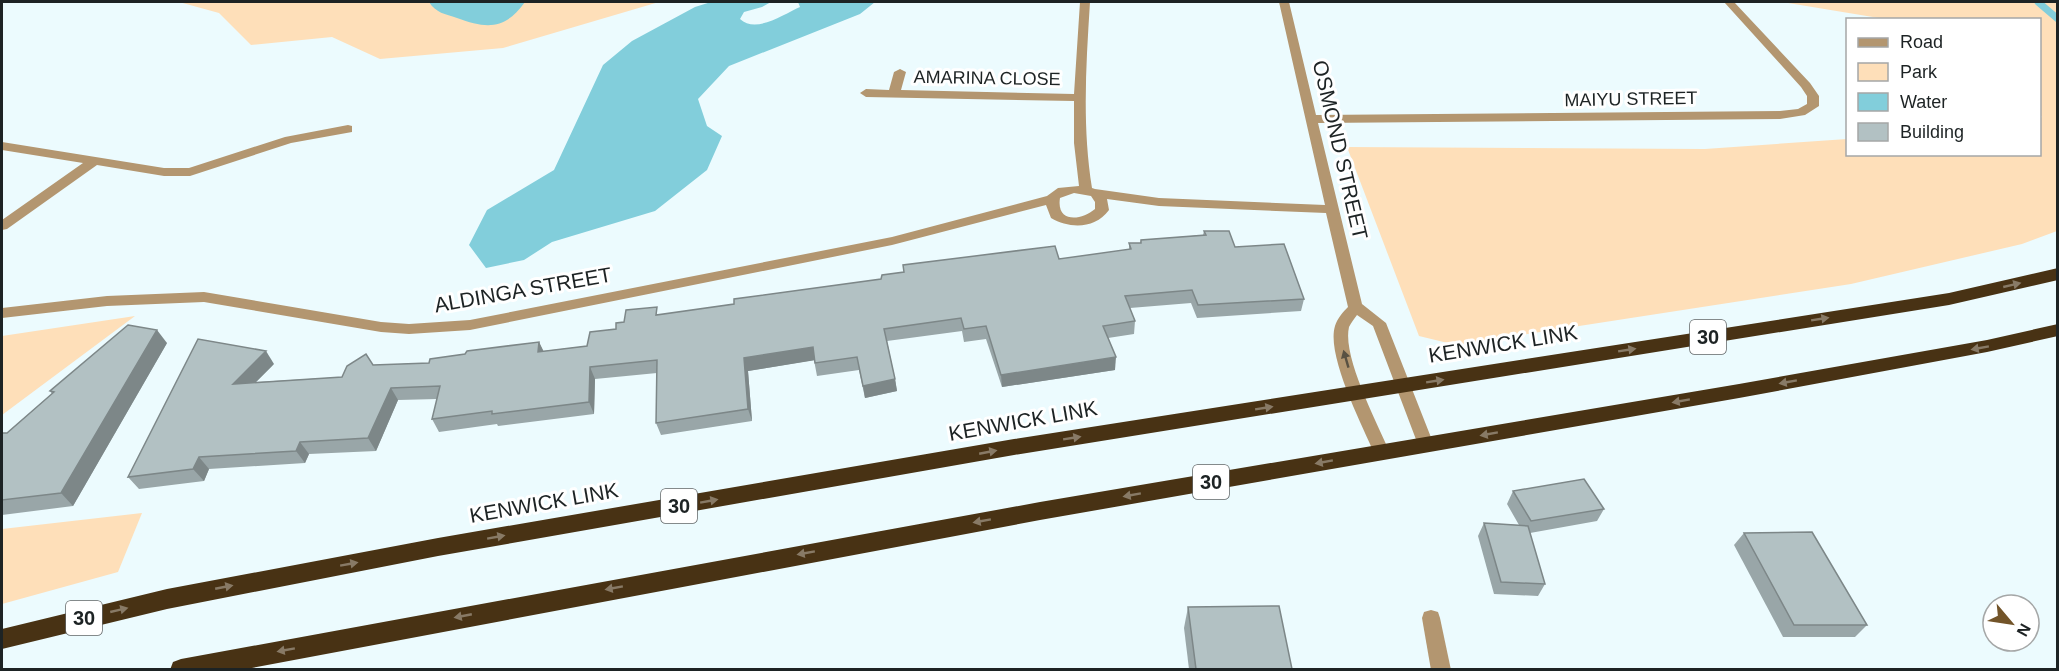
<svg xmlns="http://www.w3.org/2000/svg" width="2059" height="671" font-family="Helvetica,sans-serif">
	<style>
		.green { fill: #fedfb9 }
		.water { fill: #82cedb }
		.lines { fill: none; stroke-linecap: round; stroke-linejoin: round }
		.stream { stroke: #82cedb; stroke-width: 7 }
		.river { fill: #82cedb; fill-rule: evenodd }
		.street { fill: #b39670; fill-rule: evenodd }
		.highway { fill: #483214; fill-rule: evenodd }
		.wall { fill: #99a6a8 }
		.shaded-wall { fill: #7d8788 }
		.building { fill: #b2c1c3; stroke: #7d8788; stroke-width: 1.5 }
		.oneway { fill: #887a66 }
		.oneway2 { fill: #595142 }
		.labels { text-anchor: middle; stroke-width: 6; stroke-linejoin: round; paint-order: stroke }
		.far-street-label { font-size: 18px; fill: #1d2324; stroke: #fff }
		.shield { fill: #fff; stroke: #616566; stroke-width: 1.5 }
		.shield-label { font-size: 20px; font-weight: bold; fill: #1d2324 }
		.street-label { font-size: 21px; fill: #1d2324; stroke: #fff }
	</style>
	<rect width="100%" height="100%" fill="#ecfbfe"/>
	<g class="green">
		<path d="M179,2H659L503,48L380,59L332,37L251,45L219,13Z"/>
		<path d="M1782,2H2057V231L2022,244L1851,284L1456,345L1419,336L1347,147L1705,149L1847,139L1848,154H2040V118L2042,117L2040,115V20L1885,19Z"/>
		<path d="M135,316L2,415V336Z"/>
		<path d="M142,513L118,572L2,604V529Z"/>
	</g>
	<path class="water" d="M711,2H771L762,7L744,12L740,19C756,34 784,14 800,7L798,2H875L860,14L729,66L698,99L707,126L722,136L707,170L655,211L552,242L524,260L486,268L469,245L487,210L554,170L603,65L632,41L695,7Z"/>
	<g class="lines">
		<path class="stream" d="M2038,2L2058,19"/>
		<path class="river" d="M429,2H525C505,30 487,29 457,18C445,14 436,13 429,2Z"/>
		<g class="street">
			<path d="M1080,2H1090C1086,65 1082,126 1092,188L1095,189L1159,198L1325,205L1279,2H1289L1316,115L1780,111L1798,109L1807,104V96L1801,87L1724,2H1734L1810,83L1819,96V106L1805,115L1780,119L1318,123L1362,304L1386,323L1434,445L1432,450L1426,451L1420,450L1373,326L1357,315C1354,319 1351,323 1349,327C1342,357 1378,424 1390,453L1388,458L1382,459L1376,458L1374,453C1362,425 1326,355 1335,326C1337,319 1343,312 1348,307L1326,213L1159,206L1107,199L1109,210C1095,229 1070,229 1051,218L1046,205L892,245L470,330L409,334L381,332L204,302L107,306L2,318V308L107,296L204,292L381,322L409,324L470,320L892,237L1047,196L1058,188L1079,186L1074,143V101L866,97L860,93L866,89L889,90L894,72L900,69L906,72L901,90L1074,94ZM1074,193L1091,196L1095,202V209C1081,221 1056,223 1060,198Z"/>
			<path d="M348,125L352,126V132L291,143L190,176H164L97,165L7,229L2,230V220L83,163L2,150V142L164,168H189L285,137Z"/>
			<path d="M1431,610L1438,612L1440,618L1451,670H1431L1422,618L1424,612Z"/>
		</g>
		<g class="highway">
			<path d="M2058,268V280L1949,305L1014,455L438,556L167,609L2,649V629L167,589L438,538L1014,439L1949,293Z"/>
			<path d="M2058,324V336L1987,352L1739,398L1040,520L241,670H170L173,662L181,659L1040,502L1739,384L1987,340Z"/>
		</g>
	</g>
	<g class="wall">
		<path d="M1204,231L1235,247L1304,299L1301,311L1197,318L1191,303L1130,308L1135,321L1134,334L1108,338L1115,370L1002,387L986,339L964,342L962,331L887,341L895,379L897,391L865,398L859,370L817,376L814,360L748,371L752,421L661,435L656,423L657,373L595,379L594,414L498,426L497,424L439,432L432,419L437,399L398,400L376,451L309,454L305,463L209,469L204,481L139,489L128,477L274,364L256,382L342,377L373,365L429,363L465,354L539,342L543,351L587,346L616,329L624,322L660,315L1129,250V243H1140L1141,240L1203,235Z"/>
		<path d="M167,343L73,506L2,515V433H7L52,394L50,391Z"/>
		<path d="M1513,491L1604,509L1597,521L1530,533L1545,584L1538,596L1494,594L1478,536L1484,523L1519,525L1507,504Z"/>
		<path d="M1744,533L1867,625L1855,637H1783L1734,545Z"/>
		<path d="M1188,607L1292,669H1189L1184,628Z"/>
	</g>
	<g class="shaded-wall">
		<path d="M157,330L167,343L73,506L61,493Z"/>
		<path d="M539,342L545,354L538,352Z"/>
		<path d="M813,347L816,360L748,371L752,421L748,409L744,358Z"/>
		<path d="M266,351L274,364L242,396L233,384Z"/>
		<path d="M1116,357L1115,370L1002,387L1001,375Z"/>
		<path d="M590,367L595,379L594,414L589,402Z"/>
		<path d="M895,379L897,391L865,398L863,386Z"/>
		<path d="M391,388L398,400L376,451L368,438Z"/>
		<path d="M300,442L309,454L305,463L296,451Z"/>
		<path d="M199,457L209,469L204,481L193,469Z"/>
	</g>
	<g class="building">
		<path d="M1204,231H1229L1235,247L1284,244L1304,299L1198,305L1192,290L1125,296L1135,321L1103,326L1116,357L1001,375L986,326L964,329L961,318L884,329L895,379L863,386L857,357L815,363L813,347L744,358L748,409L656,423L657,360L590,367L589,402L492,414V411L432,419L440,386L391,388L368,438L300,442L296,451L199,457L193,469L128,477L198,339L266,351L233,384L342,377L347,366L366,354L373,365L429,363L430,359L465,354L467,351L539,342L538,352L587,346L590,332L616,329V323L624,322L626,310L657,307L656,315L734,304V299L881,279L882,275L904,272L903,265L1055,246L1059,259L1131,249L1129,243H1141V240L1206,235Z"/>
		<path d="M128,325L157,330L61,493L2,500V433H7L54,392L50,391Z"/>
		<path d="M1584,479L1604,509L1531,521L1513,491Z"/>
		<path d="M1484,523L1528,526L1545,584L1501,582Z"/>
		<path d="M1812,532L1867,625H1794L1744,533Z"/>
		<path d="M1279,606L1292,669H1196L1188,607Z"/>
	</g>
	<defs><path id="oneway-solid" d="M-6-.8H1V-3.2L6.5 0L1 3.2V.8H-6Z" transform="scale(1.5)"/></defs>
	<g class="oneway">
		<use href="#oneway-solid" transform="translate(2012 285) rotate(-13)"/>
		<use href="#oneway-solid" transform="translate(1820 319) rotate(-9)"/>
		<use href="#oneway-solid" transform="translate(1980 348) rotate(170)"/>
		<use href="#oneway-solid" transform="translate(1627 350) rotate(-9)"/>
		<use href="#oneway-solid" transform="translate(1435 381) rotate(-9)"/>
		<use href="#oneway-solid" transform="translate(1788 382) rotate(170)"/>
		<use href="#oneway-solid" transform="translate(1681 401) rotate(170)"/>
		<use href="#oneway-solid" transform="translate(1264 408) rotate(-9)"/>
		<use href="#oneway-solid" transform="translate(1489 434) rotate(170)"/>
		<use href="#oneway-solid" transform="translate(1072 438) rotate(-9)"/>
		<use href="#oneway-solid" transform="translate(988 452) rotate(-11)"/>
		<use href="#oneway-solid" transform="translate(1324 462) rotate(170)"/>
		<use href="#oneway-solid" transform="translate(1132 495) rotate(170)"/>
		<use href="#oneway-solid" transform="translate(709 501) rotate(-10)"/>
		<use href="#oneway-solid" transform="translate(982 521) rotate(170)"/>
		<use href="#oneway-solid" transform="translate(496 537) rotate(-10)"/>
		<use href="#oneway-solid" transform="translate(806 553) rotate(170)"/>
		<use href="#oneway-solid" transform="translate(349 564) rotate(-10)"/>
		<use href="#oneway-solid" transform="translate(224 587) rotate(-11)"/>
		<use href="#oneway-solid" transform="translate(614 588) rotate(170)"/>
		<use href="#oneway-solid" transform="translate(119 610) rotate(-13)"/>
		<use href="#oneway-solid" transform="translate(463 616) rotate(169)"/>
		<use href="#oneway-solid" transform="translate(286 650) rotate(170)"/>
	</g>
	<use class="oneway2" href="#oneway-solid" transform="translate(1346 359) rotate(-106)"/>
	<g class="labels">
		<g class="far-street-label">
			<text transform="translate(987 78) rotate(1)" y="6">AMARINA CLOSE</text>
			<text transform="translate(1631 99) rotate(-1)" y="6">MAIYU STREET</text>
		</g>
		<g class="shield">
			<rect x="1690" y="320" width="36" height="34" rx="4.5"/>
			<rect x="1193" y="465" width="36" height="34" rx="4.5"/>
			<rect x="661" y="489" width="36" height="34" rx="4.5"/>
			<rect x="66" y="601" width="36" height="34" rx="4.5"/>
		</g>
		<g class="shield-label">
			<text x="1708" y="344">30</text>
			<text x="1211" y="489">30</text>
			<text x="679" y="513">30</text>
			<text x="84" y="625">30</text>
		</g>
		<g class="street-label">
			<text transform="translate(1340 150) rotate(77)" y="7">OSMOND STREET</text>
			<text transform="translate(523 290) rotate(-10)" y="7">ALDINGA STREET</text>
			<text transform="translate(1503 344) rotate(-9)" y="7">KENWICK LINK</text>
			<text transform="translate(1023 421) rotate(-10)" y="7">KENWICK LINK</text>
			<text transform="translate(544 503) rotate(-10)" y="7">KENWICK LINK</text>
		</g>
	</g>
	<rect width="2059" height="671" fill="none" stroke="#1d2324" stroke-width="6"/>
	<rect x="1846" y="18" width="195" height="138" fill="#ffffff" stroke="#a5a7a7" stroke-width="1.5"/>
	<rect x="1858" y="38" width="30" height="9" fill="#b39670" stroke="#a5a7a7" stroke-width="1.5"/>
	<text x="1900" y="48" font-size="18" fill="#1d2324">Road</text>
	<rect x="1858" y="63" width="30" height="18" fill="#fedfb9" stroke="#a5a7a7" stroke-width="1.5"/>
	<text x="1900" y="78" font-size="18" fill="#1d2324">Park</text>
	<rect x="1858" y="93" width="30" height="18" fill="#82cedb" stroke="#a5a7a7" stroke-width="1.5"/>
	<text x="1900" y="108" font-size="18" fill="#1d2324">Water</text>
	<rect x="1858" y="123" width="30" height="18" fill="#b2c1c3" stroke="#a5a7a7" stroke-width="1.5"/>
	<text x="1900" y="138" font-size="18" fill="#1d2324">Building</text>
	<g transform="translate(2011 623) rotate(119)"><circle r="28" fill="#ffffff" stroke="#a5a7a7" stroke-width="1.5"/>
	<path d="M0-4.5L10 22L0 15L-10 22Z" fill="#725429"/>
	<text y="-9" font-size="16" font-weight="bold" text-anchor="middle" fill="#1d2324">N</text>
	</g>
</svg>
